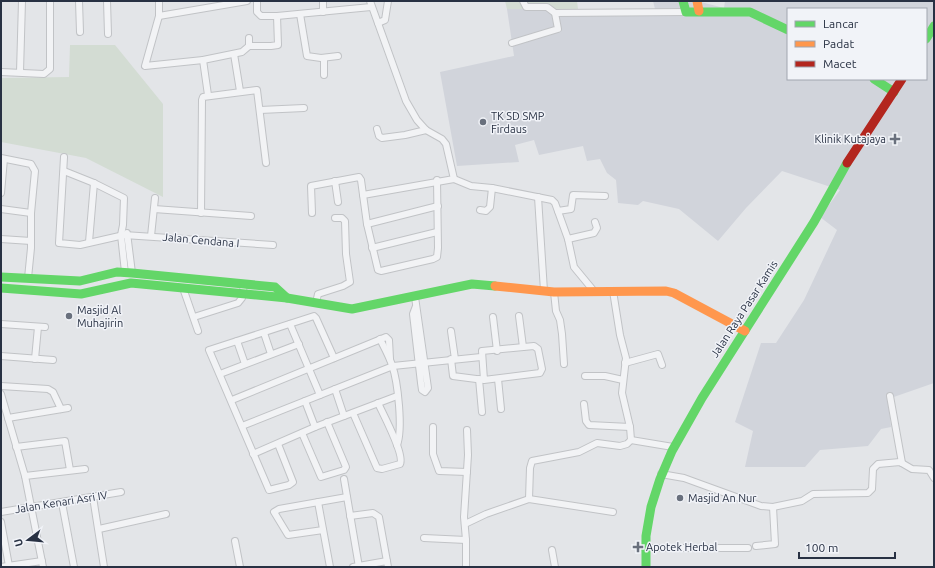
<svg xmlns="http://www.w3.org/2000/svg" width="935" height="568" font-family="Ubuntu,sans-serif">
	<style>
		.built { fill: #d1d4db; fill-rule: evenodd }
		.green { fill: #d3dcd3 }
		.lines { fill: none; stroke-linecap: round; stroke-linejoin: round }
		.street-casing { stroke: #c1c3c6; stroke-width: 8 }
		.street { stroke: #f2f3f5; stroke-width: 6 }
		.fast { stroke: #63d668; stroke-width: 9 }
		.slow { stroke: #ff974d; stroke-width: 9 }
		.jam { stroke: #b3261e; stroke-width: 9 }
		.poi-dot { fill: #69707d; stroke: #f1f3f8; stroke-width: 1.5 }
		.labels { text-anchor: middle; stroke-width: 3; stroke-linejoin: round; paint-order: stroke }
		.poi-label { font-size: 11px; fill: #283143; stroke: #f1f3f8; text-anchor: start }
		.street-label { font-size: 11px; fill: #283143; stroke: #f1f3f8 }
	</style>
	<rect width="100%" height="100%" fill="#e3e5e8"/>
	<path class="built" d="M653,1H697L724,8L725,1H934V383L888,399L891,427L881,429L868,446L820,450L805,467H745L753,431L735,422L761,343H776L804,300L837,230L820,217L840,190L782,171L746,208L718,241L679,209L643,201L638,205L618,203L616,180L607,173L600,159L587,161L583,146L539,155L534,140L515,145L519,162L457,166L440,72L514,56L507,9H655ZM788,9H926V79H788Z"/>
	<g class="green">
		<path d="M505,1H577L578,9H507Z"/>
		<path d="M70,45H115L163,104V197L86,158L1,142V78L69,77Z"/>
	</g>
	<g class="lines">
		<g class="street-casing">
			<g id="street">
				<path d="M79,1L80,32"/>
				<path d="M107,1L108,34"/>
				<path d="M159,1V16L145,66L203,60L242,52L249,46V38"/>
				<path d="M257,1V12L261,16H277L371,7"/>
				<path d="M323,1V12"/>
				<path d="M370,1L406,101L417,120L426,130L442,139L446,144L454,179"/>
				<path d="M523,1L526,7H547L555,13"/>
				<path d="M300,14L307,56L321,58L338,56"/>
				<path d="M159,16L247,1"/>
				<path d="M378,23L385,20L388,1"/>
				<path d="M512,43L558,29L555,13L686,12"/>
				<path d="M249,46H271L278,45L277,16"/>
				<path d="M234,54L240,91"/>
				<path d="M324,58V75"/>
				<path d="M203,60L208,95"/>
				<path d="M1,72L44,74L50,69V1"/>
				<path d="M20,72L22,1"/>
				<path d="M260,110L304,108"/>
				<path d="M377,129L379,136L382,138L405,135L426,130"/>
				<path d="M64,157L59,243L80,245L124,235L273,245"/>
				<path d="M1,158L31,164L35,171L31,213V248L28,278"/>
				<path d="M64,171L94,183L124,198L123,225L121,235L125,272"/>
				<path d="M454,179L471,186L492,188L552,200L555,203L568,239L574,267L593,290"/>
				<path d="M335,181L338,202"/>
				<path d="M1,193L4,159"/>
				<path d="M363,195L454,179"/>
				<path d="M538,197L544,291"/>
				<path d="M1,209L31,213"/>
				<path d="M154,209L251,216"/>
				<path d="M480,210L486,211L490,207L492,188"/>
				<path d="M558,211L571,209L573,195L605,196"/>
				<path d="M201,213L202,100L203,97L257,90L266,163"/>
				<path d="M312,213L311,186L359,177L361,180L367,224L378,270L381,271L433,259L437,257L438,248L437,180"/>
				<path d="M367,224L438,206"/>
				<path d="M127,233L132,273"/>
				<path d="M151,236L155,198"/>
				<path d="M1,239L31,241"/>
				<path d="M568,239L594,233L597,228L595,222"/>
				<path d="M89,242L94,183"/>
				<path d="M372,248L437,232"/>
				<path d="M183,288L198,331"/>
				<path d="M554,292L556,311L560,320L562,334L564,364"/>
				<path d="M415,297L428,388L425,392L422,390L421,383L413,314L416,306"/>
				<path d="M316,303L318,294L343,286L350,282L346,254L345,221L342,218H335"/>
				<path d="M519,316L523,347"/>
				<path d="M194,317L238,303L242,298L244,284"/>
				<path d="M493,317L497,351"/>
				<path d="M1,324L45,327"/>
				<path d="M290,324L320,395"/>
				<path d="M451,331L455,359"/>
				<path d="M264,333L271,354"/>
				<path d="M380,339C384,347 389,356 392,365C398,382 403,429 397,445"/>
				<path d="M237,341L245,364"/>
				<path d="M1,356L53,360"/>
				<path d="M35,359L38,327"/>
				<path d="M451,359L453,376L484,380L540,373L542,369L538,349L534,346L482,351L484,380"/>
				<path d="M625,363L658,354L662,365"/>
				<path d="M220,374L299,344"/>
				<path d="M585,376H605L623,380"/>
				<path d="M479,379L482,412"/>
				<path d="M498,379L501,409"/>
				<path d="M1,386L48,389L53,392L61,409"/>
				<path d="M335,389L344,416"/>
				<path d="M1,394L25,476L43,567"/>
				<path d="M890,396L902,463"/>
				<path d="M232,400L386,337L389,340L390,359"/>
				<path d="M305,401L315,427"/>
				<path d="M584,404L586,421L589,425L630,427"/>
				<path d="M353,413L377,468L382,469L400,464C405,455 383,414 378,403"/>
				<path d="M8,418L68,408"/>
				<path d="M242,426L393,366L481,357"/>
				<path d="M433,427V454L439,471L467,472"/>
				<path d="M302,433L321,477L344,470L346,467L327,422"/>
				<path d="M631,440L673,447"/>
				<path d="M278,444L293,482L289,485L269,490L209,350L314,316L316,318L334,358"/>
				<path d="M16,447L65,441L70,470"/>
				<path d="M253,454L315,427L397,396"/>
				<path d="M661,474L684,478L761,506L773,507L802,501L813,494L868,493L872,489L873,469L878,464L900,462L912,469L929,470L934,478"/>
				<path d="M25,476L85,469"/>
				<path d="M344,479L359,567"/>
				<path d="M93,497L104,567"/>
				<path d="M529,499L530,468L532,461L579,452L597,443L620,446L627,444L631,440L630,427L622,393L626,358L620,335L613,291"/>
				<path d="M318,502L330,567"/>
				<path d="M62,503L74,567"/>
				<path d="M1,512L121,492"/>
				<path d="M350,516L373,513L379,517L388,567"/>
				<path d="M1,522L9,566"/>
				<path d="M465,524L486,514L529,499L613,512"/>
				<path d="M99,529L166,514"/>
				<path d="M323,530L288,535L274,512L279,509L347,497"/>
				<path d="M424,538L466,540"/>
				<path d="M235,541L240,567"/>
				<path d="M756,546L775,544L773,507"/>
				<path d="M645,548H748"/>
				<path d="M552,550L555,567"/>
				<path d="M1,567L42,561"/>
				<path d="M353,567L387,561"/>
				<path d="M466,567V540L464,517L468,455L467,430"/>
			</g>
		</g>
		<use href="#street" class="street"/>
		<g class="fast">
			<path d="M683,1L686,12H750L788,30"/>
			<path d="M926,39L934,26"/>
			<path d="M874,79L894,92"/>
			<path d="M1,277L80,281L117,272L132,273L275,287L287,298"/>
			<path d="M1,288L81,294L131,283L287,298L352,309L472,284L495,286"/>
			<path d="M646,567V536L651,507L660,479L672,451L702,398L814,222L847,163"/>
		</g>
		<g class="slow">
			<path d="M697,1L699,11"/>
			<path d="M495,286L554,292L666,291L674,293L745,331"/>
		</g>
		<path class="jam" d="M847,163L902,79"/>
	</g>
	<g class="poi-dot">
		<circle cx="483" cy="122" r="4"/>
		<path d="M893 133h4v4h4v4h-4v4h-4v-4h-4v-4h4z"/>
		<circle cx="69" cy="316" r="4"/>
		<circle cx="680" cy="498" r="4"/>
		<path d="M636 541h4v4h4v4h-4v4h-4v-4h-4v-4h4z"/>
	</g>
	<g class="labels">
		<g class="poi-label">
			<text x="491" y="120">TK SD SMP<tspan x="491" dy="13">Firdaus</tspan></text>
			<text x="886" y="143" text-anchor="end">Klinik Kutajaya</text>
			<text x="77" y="314">Masjid Al<tspan x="77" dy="13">Muhajirin</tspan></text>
			<text x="688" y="502">Masjid An Nur</text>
			<text x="646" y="551">Apotek Herbal</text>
		</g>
		<g class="street-label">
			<text transform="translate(201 240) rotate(5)" y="4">Jalan Cendana I</text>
			<text transform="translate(744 309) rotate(-57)" y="4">Jalan Raya Pasar Kamis</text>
			<text transform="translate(61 502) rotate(-9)" y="4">Jalan Kenari Asri IV</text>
		</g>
	</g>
	<rect width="935" height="568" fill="none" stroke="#283143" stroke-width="4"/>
	<rect x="787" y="8" width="140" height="72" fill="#f1f3f8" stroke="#a1a5b0"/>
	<rect x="795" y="21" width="20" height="6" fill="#63d668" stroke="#a1a5b0"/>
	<text x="823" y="28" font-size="12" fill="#283143">Lancar</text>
	<rect x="795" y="41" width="20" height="6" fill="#ff974d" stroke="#a1a5b0"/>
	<text x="823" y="48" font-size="12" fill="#283143">Padat</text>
	<rect x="795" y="61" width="20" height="6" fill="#b3261e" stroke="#a1a5b0"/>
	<text x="823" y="68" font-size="12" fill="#283143">Macet</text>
	<g transform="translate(28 540) rotate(254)" stroke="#f1f3f8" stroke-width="3" paint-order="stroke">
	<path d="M0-3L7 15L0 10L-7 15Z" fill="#283143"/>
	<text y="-6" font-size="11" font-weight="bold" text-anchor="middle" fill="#283143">U</text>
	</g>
	<path d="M799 552v6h96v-6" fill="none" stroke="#283143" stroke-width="2"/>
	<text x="805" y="552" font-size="12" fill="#283143" stroke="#f1f3f8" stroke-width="3" paint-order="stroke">100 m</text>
</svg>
